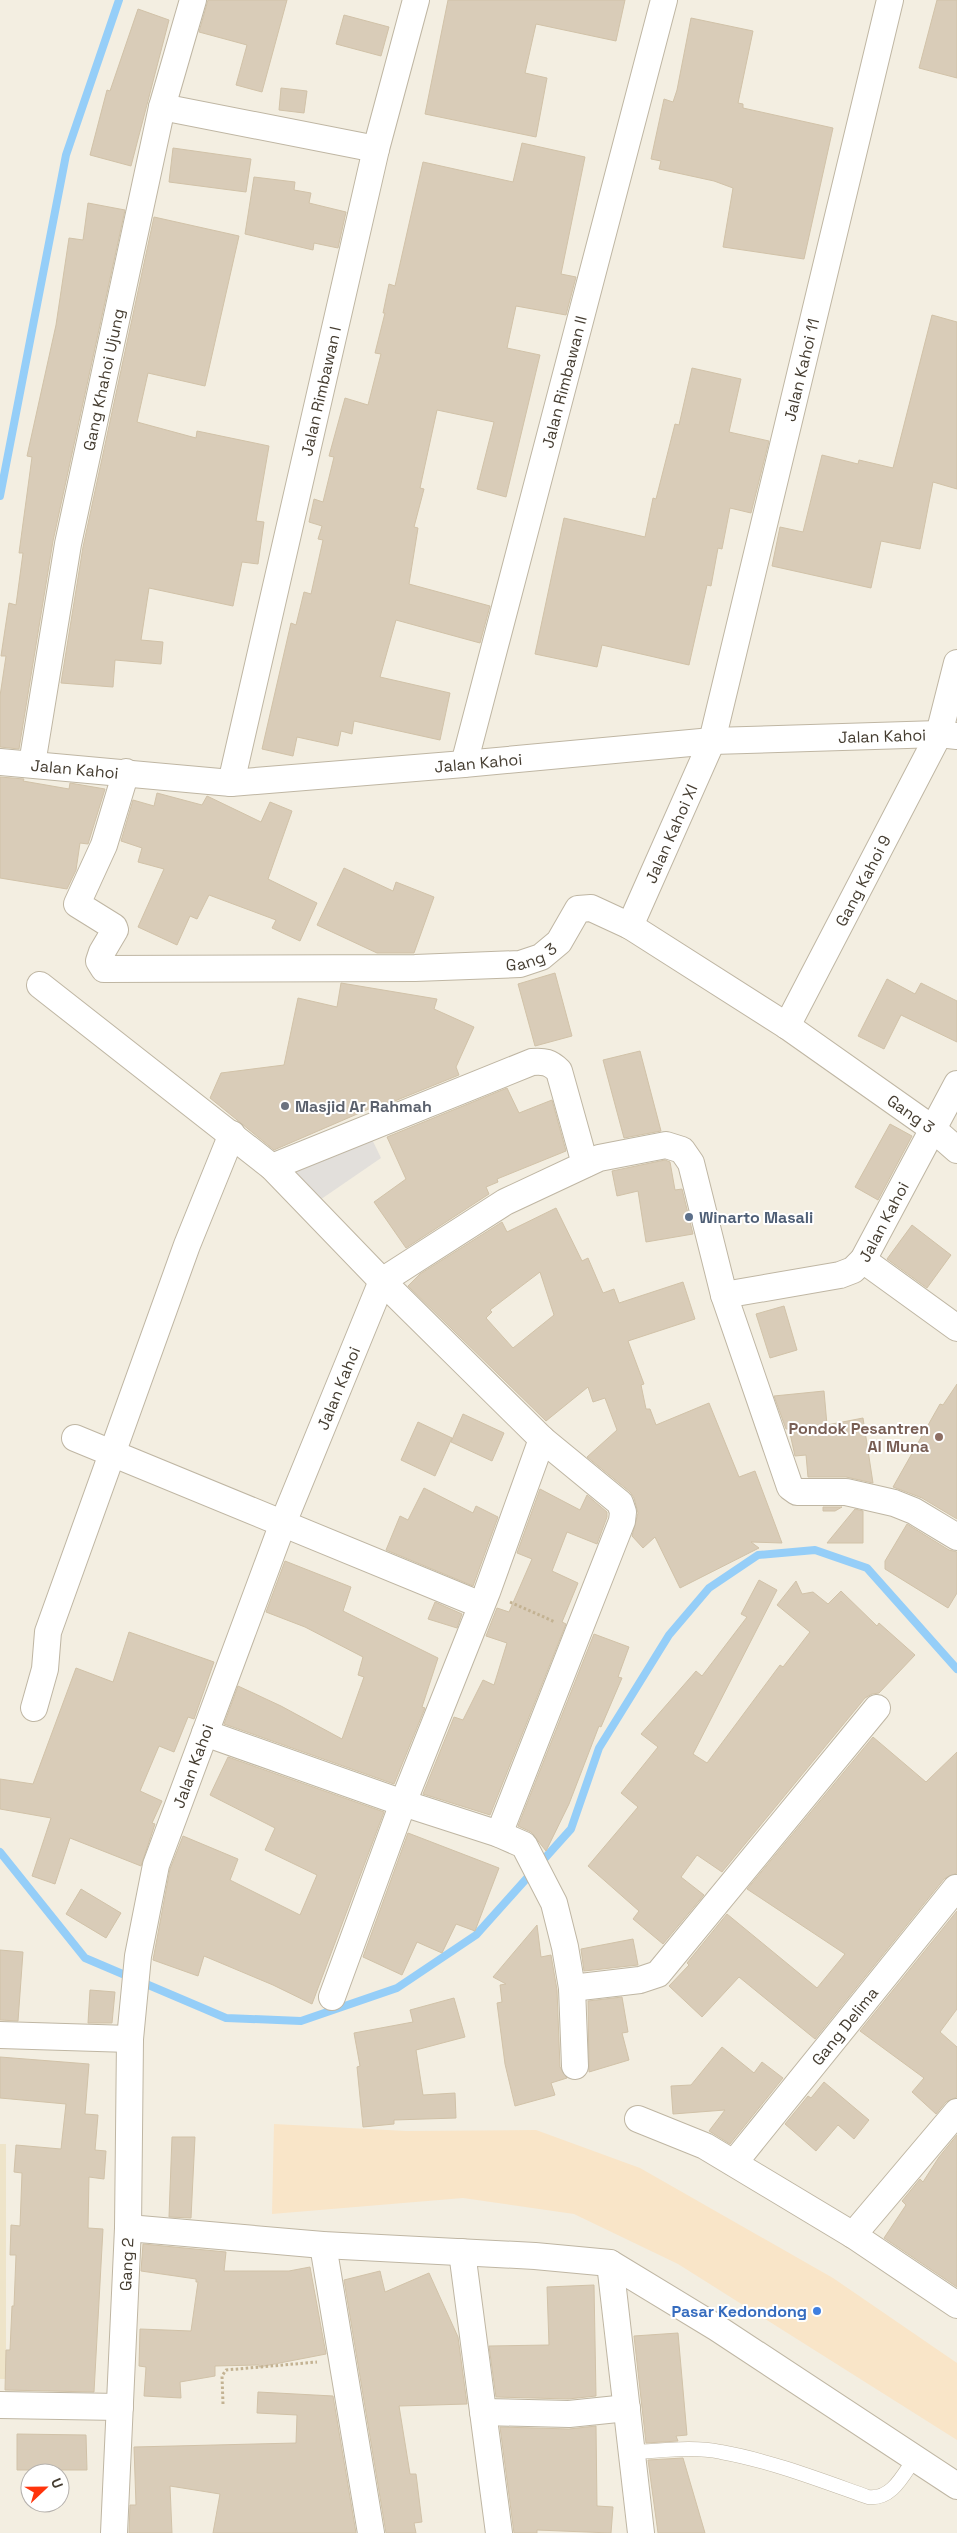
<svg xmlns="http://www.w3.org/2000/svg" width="957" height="2533" font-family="'Space Grotesk',sans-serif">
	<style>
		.commercial { fill: #f9e5c8 }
		.education { fill: #eee4c9 }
		.parking { fill: #e2dfdb }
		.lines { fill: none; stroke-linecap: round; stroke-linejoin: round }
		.stream { stroke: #95cef8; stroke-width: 8 }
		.building { fill: #d9ccb8; stroke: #d1c2a8; fill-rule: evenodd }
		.lane-casing { stroke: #bfb6a3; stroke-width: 15 }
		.street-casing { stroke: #bfb6a3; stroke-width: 28 }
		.path { stroke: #c3b292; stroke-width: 3; stroke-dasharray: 2.5 2.5; stroke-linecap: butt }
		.lane { stroke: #fff; stroke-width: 14 }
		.street { stroke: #fff; stroke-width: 26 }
		.worship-dot { fill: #6b7280; stroke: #fff; stroke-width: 2 }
		.service-dot { fill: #5c6f8a; stroke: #fff; stroke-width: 2 }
		.education-dot { fill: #8d6e63; stroke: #fff; stroke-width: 2 }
		.shop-dot { fill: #3f7fe0; stroke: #fff; stroke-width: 2 }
		.labels { text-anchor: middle; stroke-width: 4; stroke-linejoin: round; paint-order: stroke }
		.street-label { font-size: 16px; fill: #453d31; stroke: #fff }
		.worship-label { font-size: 16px; font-weight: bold; fill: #5b616d; stroke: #fff; text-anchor: start }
		.service-label { font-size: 16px; font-weight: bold; fill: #4e5e75; stroke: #fff; text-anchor: start }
		.education-label { font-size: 16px; font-weight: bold; fill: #785e54; stroke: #fff; text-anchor: end }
		.shop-label { font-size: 16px; font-weight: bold; fill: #366cbe; stroke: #fff; text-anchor: end }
	</style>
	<rect width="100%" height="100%" fill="#f3eee1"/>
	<path class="commercial" d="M274,2124L406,2131L536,2130L640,2168L833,2278L957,2363V2440L678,2264L574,2214L463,2198L272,2214Z"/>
	<rect class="education" x="0" y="2144" width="6" height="235"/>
	<path class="parking" d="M368,1131L381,1158L314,1204L286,1174Z"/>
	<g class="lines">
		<g class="stream">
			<path d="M0,496L66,155L119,0"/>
			<path d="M0,1852L85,1958L226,2018L301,2021L397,1988L476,1935L571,1829L599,1748L669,1635L709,1588L758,1555L815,1550L867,1568L957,1669"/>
		</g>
	</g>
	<g class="building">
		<path d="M208,0H287L262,92L236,85L247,45L199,32Z"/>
		<path d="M448,0H625L616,41L536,24L525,73L547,78L536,137L425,114Z"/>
		<path d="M937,0H957V78L919,68Z"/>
		<path d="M138,9L169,20L131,166L90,155L107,90L110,91Z"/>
		<path d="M344,15L389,27L381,56L336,44Z"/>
		<path d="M691,18L753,31L738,103L743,104V108L833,128L804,259L723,247L733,188L714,181L659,169L661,161L651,159L664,99L673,102L677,90Z"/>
		<path d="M281,88L307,91L304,113L279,110Z"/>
		<path d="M522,143L585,157L561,274L576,277L566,315L516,306L507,348L540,355L506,497L477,489L494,422L437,410L420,488L424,489L414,527L418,528L409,584L490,606L480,643L396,620L380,677L450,693L440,740L354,721L352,734L341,731L338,746L297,737L293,756L262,749L291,623L296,625L304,592L311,594L323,540L318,539L322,526L309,522L314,499L323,502L334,457L329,456L345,398L368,405L381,354L375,353L385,313H383L389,284L395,286L423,162L513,182Z"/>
		<path d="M173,148L251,159L246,192L169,182Z"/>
		<path d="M254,177L295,182L294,190L311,193L309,203L346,212L338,248L314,243L313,250L245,234Z"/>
		<path d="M88,203L125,210L53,541L19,749L0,747V696L6,656H1L9,603L16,605L23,553H19L32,457L27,456L56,325L69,238L83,240Z"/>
		<path d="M154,217L239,236L205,386L148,373L137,422L196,438L197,431L269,446L256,521L264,522L258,564L242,562L233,606L149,588L141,640L163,642L161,664L115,660L113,687L61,683L83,547Z"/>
		<path d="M932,315L957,322V489L933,482L920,549L881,541L871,588L772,566L780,527L803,532L822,455L858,464L859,460L893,468Z"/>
		<path d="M692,368L741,379L729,432L769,441L751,513L730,508L722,549L718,548L711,586L707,585L689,665L602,645L597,667L535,654L564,518L645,537L653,498L656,499L675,424L679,425Z"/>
		<path d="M0,777L24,779L23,781L69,789L70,783L105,789L88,844L80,843L76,870L67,889L0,878Z"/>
		<path d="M157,793L202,805L207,796L261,822L270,802L292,811L268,879L317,903L300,941L272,928L276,920L209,895L197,919L190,916L177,945L138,927L164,869L138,862L142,848L121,841L133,800L154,806Z"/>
		<path d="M344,868L393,891L396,882L434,897L414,953H377L317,925Z"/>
		<path d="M555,973L572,1036L535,1046L518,984Z"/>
		<path d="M887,979L915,994L921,983L957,1001V1042L901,1015L884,1049L858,1036Z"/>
		<path d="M341,983L437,999L434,1009L474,1027L456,1067L459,1075L375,1109L371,1110V1108L274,1150L210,1098L221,1073L284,1065L298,998L337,1007Z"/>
		<path d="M640,1051L661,1131L624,1138L603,1060Z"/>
		<path d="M507,1088L519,1113L552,1100L566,1151L497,1179L498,1182L486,1187L489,1194L406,1248L374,1202L406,1179L387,1137Z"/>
		<path d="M890,1124L912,1136L878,1200L855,1187Z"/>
		<path d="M665,1160L670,1162L675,1190L682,1189L693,1234L646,1242L638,1191L617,1196L612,1171Z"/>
		<path d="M556,1208L582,1261L588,1258L603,1293L614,1289L619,1303L683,1282L695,1319L628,1341L644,1384L641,1385L646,1409H650L656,1425L709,1403L739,1477L755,1471L782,1543L751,1542L759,1548L680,1588L655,1537L643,1548L632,1536L638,1513L634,1498L630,1492L587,1457L617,1430L605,1398L593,1402L588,1387L546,1421L408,1286L420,1274L502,1222L507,1232ZM540,1272L554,1315L513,1348L486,1318L492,1312L490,1310Z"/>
		<path d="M912,1225L951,1255L927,1288L887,1259Z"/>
		<path d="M784,1306L797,1350L770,1358L756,1314Z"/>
		<path d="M957,1384V1519L922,1498L893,1487L940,1404L943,1405Z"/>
		<path d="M824,1391L827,1425L863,1418L873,1483L846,1477H808L806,1455L795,1456L789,1429H786L774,1396Z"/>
		<path d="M463,1414L504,1433L492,1461L451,1442Z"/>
		<path d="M418,1422L452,1438L435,1476L401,1460Z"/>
		<path d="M424,1488L473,1513L476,1506L498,1517L473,1586L386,1550L400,1516L408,1520Z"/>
		<path d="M540,1489L580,1510L587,1495L607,1512V1517L597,1544L567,1532L552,1571L578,1583L562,1622L566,1624L490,1815L423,1794L454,1717L463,1720L483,1680L494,1685L507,1643L486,1636L497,1608L509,1612L532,1559L517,1553Z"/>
		<path d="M823,1507H842L835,1511H823Z"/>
		<path d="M855,1509L863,1511V1543H827Z"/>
		<path d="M907,1524L949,1550L957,1552V1593L948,1608L885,1569V1561Z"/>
		<path d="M285,1561L351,1587L343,1611L438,1658L422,1707L425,1708L394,1784L224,1724L238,1686L281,1706L342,1739L364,1677L358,1675L363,1657L305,1627L266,1612Z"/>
		<path d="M759,1580L777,1590L693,1754L707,1763L780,1665L783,1667L810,1632L777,1605L796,1581L802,1594L813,1592L828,1604L841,1591L877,1626L879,1623L915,1655L879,1693L872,1694L865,1698L722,1872L697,1855L681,1877L704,1895L663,1944L633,1919L639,1911L588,1866L638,1807L621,1793L658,1747L641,1734L696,1671L702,1676L747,1617L741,1614Z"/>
		<path d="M435,1602L462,1614L457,1628L428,1619Z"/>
		<path d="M129,1632L214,1662L194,1719L188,1717L174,1752L159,1746L140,1791L162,1801L152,1823L155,1824L141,1866L70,1838L55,1884L32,1876L51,1818L0,1809V1779L33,1784L76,1668L113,1682Z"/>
		<path d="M594,1634L629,1647L618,1677L622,1678L601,1727L599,1726L569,1804L546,1851L531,1832L518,1826Z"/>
		<path d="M873,1737L926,1782L957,1752V1873L944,1879L815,2039L739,1977L702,2017L669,1986L689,1965L687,1963L727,1914L817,1988L845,1954L747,1889Z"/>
		<path d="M228,1757L384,1812L312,2004L273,1985L204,1956L198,1976L153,1960L170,1869L183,1836L238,1859L230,1880L300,1915L317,1875L265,1850L275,1828L210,1795Z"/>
		<path d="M408,1833L499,1868L475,1931L456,1924L442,1953L417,1942L402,1975L363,1957Z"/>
		<path d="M81,1889L121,1913L106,1938L66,1914Z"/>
		<path d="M957,1911V2009L940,2032L957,2047V2097L946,2102L936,2114L912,2092L924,2078L860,2031Z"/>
		<path d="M537,1925L541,1957L551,1955L557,1990L560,2067L567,2078L551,2083L555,2095L515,2106L505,2064L497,2003L502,2002L500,1985L506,1984L493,1977Z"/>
		<path d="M633,1939L638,1965L584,1971L581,1949Z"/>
		<path d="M0,1950L23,1952L18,2021L0,2020Z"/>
		<path d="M90,1990L115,1992L112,2023H88Z"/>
		<path d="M622,1997L628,2032L622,2033L629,2060L589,2072L588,2001Z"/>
		<path d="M454,1998L465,2037L416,2050L423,2095L455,2093L456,2118L394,2120V2124L363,2127L357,2067L360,2066L354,2033L413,2022L410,2010Z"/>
		<path d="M722,2047L754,2073L762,2062L783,2078L730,2144L709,2131L725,2110L673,2114L671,2086L691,2085Z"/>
		<path d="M0,2057L89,2064L85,2114L98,2115L95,2150L106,2151L104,2179L89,2177L88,2228L103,2229L94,2392L5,2390L6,2350H10L12,2306H14L16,2255H10L11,2225L20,2226L22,2173L14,2172L16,2145L61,2149L66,2104L0,2098Z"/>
		<path d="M824,2082L869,2120L854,2139L838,2125L816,2151L785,2124L808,2096L811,2098Z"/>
		<path d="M957,2135V2287L884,2238L906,2205L902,2201L920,2179L923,2182L939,2157Z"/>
		<path d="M172,2137H195L191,2218L169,2217Z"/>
		<path d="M143,2244L226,2252L224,2271H289L310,2267L326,2354L259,2367V2365L215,2366V2376L180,2382L181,2398L144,2396L146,2367L139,2366L140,2329L191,2331L198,2282H196V2279L141,2271Z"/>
		<path d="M380,2271L385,2292L429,2273L458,2337L467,2404L399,2406L410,2474H416L422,2522L414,2523L416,2533H386L344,2280Z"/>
		<path d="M594,2285L596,2396L568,2399L496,2397L489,2346L549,2345L547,2287Z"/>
		<path d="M678,2333L687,2435L676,2436L678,2441L646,2443L634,2336Z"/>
		<path d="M258,2392L333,2396L356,2533H213L220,2494L170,2486L172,2533H129L130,2505H136L134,2447L296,2443L297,2415L257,2413Z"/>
		<path d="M596,2426L597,2506L613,2507L611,2533L537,2530V2533H514L500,2427L569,2429Z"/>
		<path d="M17,2434L86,2435L87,2470H17Z"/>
		<path d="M683,2458L705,2533H658L648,2460Z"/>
	</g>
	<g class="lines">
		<g class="lane-casing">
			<path id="lane" d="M632,2452C661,2451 692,2446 721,2452C771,2461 820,2480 868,2497C892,2500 903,2475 915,2458"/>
		</g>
		<g class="street-casing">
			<g id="street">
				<path d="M162,107L376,149"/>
				<path id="s1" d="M0,762L231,783L464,764L712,741L939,734L957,736"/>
				<path id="s2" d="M32,764L68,544L162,107L193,0"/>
				<path id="s3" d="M464,764L664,0"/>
				<path id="s4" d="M126,772L104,845L77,904L114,927L115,930L102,952L99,961L104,969L415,968L520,964L541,957L559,942L578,909L591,908L630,926L787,1026L933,1129L957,1150"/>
				<path id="s5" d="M231,783L376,149L416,0"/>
				<path id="s6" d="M630,926L712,741L890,0"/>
				<path d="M40,985L272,1167L382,1281L542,1439L620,1503L623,1512L622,1521L499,1834"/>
				<path id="s7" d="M787,1026L939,734L957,663"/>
				<path d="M272,1167L532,1062C544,1061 550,1062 559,1071L585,1164"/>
				<path d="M863,1260L957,1328"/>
				<path id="s8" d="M724,1295L840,1275L853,1270L863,1260L957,1084"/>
				<path d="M75,1438L481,1605"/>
				<path d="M34,1708L45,1669L48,1632L187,1245L232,1134"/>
				<path d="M205,1733L403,1803L499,1834L524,1845L554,1903L565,1947L572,1988L575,2066"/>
				<path d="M572,1988L640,1980L658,1974L877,1708"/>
				<path d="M332,1997L403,1803L487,1592L542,1439"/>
				<path d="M0,2035L130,2039"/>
				<path d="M638,2119L705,2146L853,2235L957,2305"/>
				<path id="s9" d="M734,2163L956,1888"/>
				<path d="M128,2228L323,2245L535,2256L610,2263L717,2328L957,2486"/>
				<path d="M853,2235L957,2112"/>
				<path d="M323,2245L371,2533"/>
				<path d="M462,2252L499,2533"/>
				<path d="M610,2263L641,2533"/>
				<path d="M0,2405L120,2407"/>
				<path d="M483,2412L569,2414L627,2408"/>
				<path id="s10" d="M114,2533L128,2228L130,2039L138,1956L156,1865L283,1523L382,1281L505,1202L599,1158L666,1145L682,1150L691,1163L724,1295L790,1487L797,1492H846L894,1503L914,1511L957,1537"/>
			</g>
		</g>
		<g class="path">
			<path d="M510,1602L555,1622"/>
			<path d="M223,2404L222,2376L226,2370L317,2362"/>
		</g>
		<use href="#lane" class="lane"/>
		<use href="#street" class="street"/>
	</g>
	<circle class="worship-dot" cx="285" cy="1106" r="5"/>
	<circle class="service-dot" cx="689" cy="1217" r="5"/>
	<circle class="education-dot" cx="939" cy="1437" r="5"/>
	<circle class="shop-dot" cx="817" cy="2311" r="5"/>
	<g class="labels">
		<g class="street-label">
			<text dy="6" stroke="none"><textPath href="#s6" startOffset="584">Jalan Kahoi 11</textPath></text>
			<text dy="6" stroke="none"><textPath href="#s2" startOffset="391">Gang Khahoi Ujung</textPath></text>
			<text dy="6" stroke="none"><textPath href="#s3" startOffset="395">Jalan Rimbawan II</textPath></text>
			<text dy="6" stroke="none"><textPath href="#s5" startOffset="402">Jalan Rimbawan I</textPath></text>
			<text dy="6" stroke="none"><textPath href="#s1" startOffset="885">Jalan Kahoi</textPath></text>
			<text dy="6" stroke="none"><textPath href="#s1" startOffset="480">Jalan Kahoi</textPath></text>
			<text dy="6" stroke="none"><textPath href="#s1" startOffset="75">Jalan Kahoi</textPath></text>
			<text dy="6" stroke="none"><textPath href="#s6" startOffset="101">Jalan Kahoi XI</textPath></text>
			<text dy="6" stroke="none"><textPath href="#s7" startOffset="164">Gang Kahoi 9</textPath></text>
			<text dy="6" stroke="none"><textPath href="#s4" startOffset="661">Gang 3</textPath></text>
			<text dy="6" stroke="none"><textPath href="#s4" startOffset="1126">Gang 3</textPath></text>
			<text dy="6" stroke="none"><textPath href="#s8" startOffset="189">Jalan Kahoi</textPath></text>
			<text dy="6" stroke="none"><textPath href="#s10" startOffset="1181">Jalan Kahoi</textPath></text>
			<text dy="6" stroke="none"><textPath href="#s10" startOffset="776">Jalan Kahoi</textPath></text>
			<text dy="6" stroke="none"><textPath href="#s9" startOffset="176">Gang Delima</textPath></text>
			<text dy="6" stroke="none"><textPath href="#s10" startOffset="269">Gang 2</textPath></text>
		</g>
		<g class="worship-label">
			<text x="295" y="1112">Masjid Ar Rahmah</text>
		</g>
		<g class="service-label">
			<text x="699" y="1223">Winarto Masali</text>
		</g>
		<g class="education-label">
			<text x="929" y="1434">Pondok Pesantren<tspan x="929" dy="18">Al Muna</tspan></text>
		</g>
		<g class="shop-label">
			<text x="807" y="2317">Pasar Kedondong</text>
		</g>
	</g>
	<g transform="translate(45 2488) rotate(68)"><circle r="24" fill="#ffffff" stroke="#b5b1ad"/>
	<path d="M0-4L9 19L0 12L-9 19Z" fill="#ff340c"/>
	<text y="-8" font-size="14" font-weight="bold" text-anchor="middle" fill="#453d31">U</text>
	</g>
</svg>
